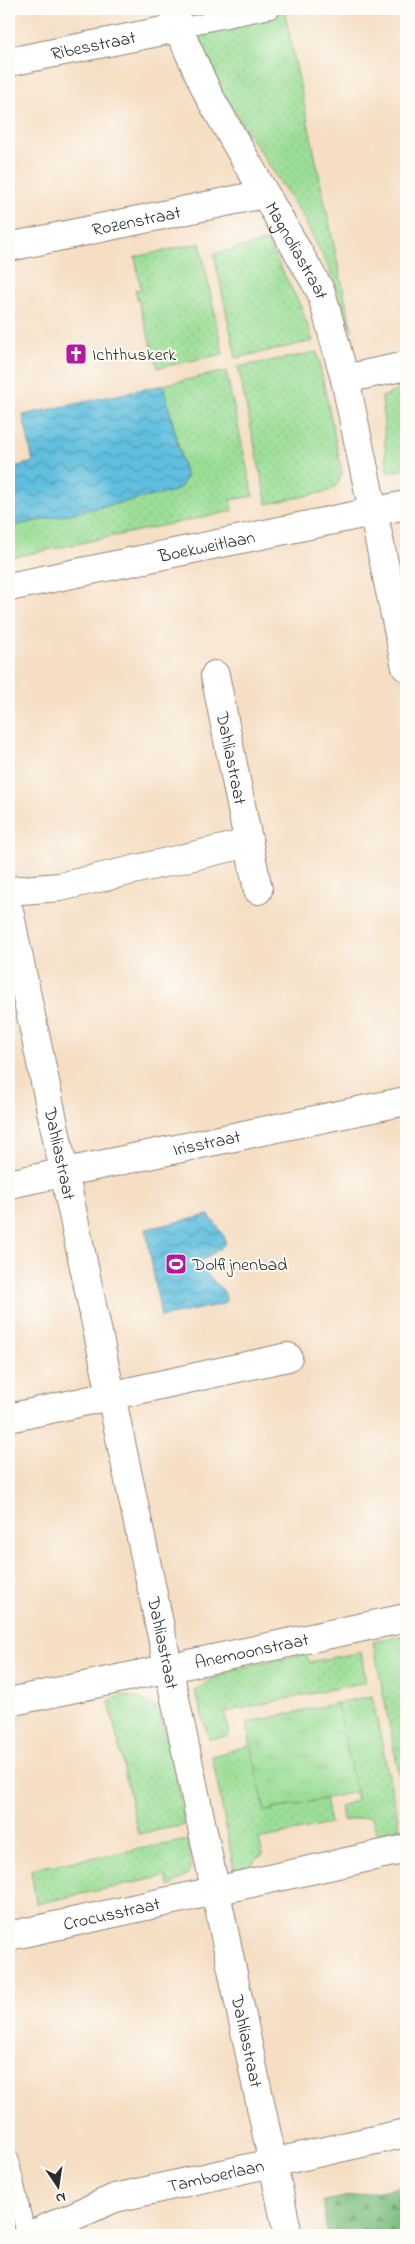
<svg xmlns="http://www.w3.org/2000/svg" width="415" height="2244" font-family="'Indie Flower',sans-serif">
	<style>
		.grass { fill: url(#grass-dots); stroke: #638460 }
		.forest { fill: url(#forest-firs); stroke: #547455 }
		.park { fill: url(#park-tufts); stroke: #638460 }
		.water { fill: url(#water-waves); stroke: #467584 }
		.lines { fill: none; stroke-linecap: round; stroke-linejoin: round }
		.lane-casing { stroke: #908477; stroke-width: 20 }
		.street-casing { stroke: #908477; stroke-width: 30 }
		.secondary-casing { stroke: #908477; stroke-width: 30 }
		.lane { stroke: #fff; stroke-width: 18 }
		.street { stroke: #fff; stroke-width: 28 }
		.secondary { stroke: #fff; stroke-width: 28 }
		.labels { text-anchor: middle; stroke-width: 4; stroke-linejoin: round; paint-order: stroke }
		.street-label { font-size: 18px; fill: #2b2b2b; stroke: #fdfcf7 }
		.poi-label { font-size: 18px; fill: #2b2b2b; stroke: #fdfcf7; text-anchor: start }
	</style>
	<defs>
		<pattern id="grass-dots" width="8" height="8" patternUnits="userSpaceOnUse" patternTransform="scale(1.25)"><rect width="8" height="8" fill="#9bde96"/><path d="M2 2h.1M6 6h.1" fill="none" stroke="#86bf81" stroke-width="1.8" stroke-linecap="round"/></pattern>
		<pattern id="forest-firs" width="22" height="20" patternUnits="userSpaceOnUse" patternTransform="scale(1.25)"><rect width="22" height="20" fill="#7cbd7f"/><path d="M5 1l3.5 6h-7zM16 11l3.5 6h-7z" fill="#669a68"/></pattern>
		<pattern id="park-tufts" width="24" height="20" patternUnits="userSpaceOnUse" patternTransform="scale(1.25)"><rect width="24" height="20" fill="#9bde96"/><path d="M3 7l-1-3M5 7V3M7 7l1-3M15 17l-1-3M17 17v-4M19 17l1-3" fill="none" stroke="#86bf81"/></pattern>
		<pattern id="water-waves" width="16" height="10" patternUnits="userSpaceOnUse" patternTransform="scale(1.25)"><rect width="16" height="10" fill="#60bfde"/><path d="M0 5q4-4 8 0t8 0" fill="none" stroke="#4f9bb4"/></pattern>
	</defs>
	<rect width="100%" height="100%" fill="#fdfcf7"/>
	<filter id="ink" filterUnits="userSpaceOnUse"><feTurbulence type="fractalNoise" baseFrequency=".02" numOctaves="2"/><feDisplacementMap in="SourceGraphic" scale="10" xChannelSelector="R" yChannelSelector="G"/><feConvolveMatrix kernelMatrix="1 2 1 2 8 2 1 2 1" color-interpolation-filters="sRGB"/></filter>
	<filter id="wash" filterUnits="userSpaceOnUse"><feTurbulence type="fractalNoise" baseFrequency=".0096" numOctaves="4" result="noise"/><feDisplacementMap in="SourceGraphic" scale="20" xChannelSelector="R" yChannelSelector="G"/><feGaussianBlur stdDeviation="1.12" result="paint"/><feColorMatrix in="noise" values="0 0 0 0 0 0 0 0 0 0 0 0 0 0 0 0 0 1.4 0 .05"/><feComposite in="paint" operator="in"/></filter>
	<g filter="url(#wash)">
		<rect width="100%" height="100%" fill="#f5dec3"/>
		<g class="grass">
			<path d="M194,9H284L352,331L330,271L303,217L237,116L202,53Z"/>
			<path d="M267,241L301,307L313,341L236,358L214,254Z"/>
			<path d="M200,243L223,354L158,368L135,290L141,289L135,257Z"/>
			<path d="M317,352L342,472L338,484L329,491L267,504L238,367Z"/>
			<path d="M226,371L253,496L230,500L233,511L9,558V527L176,490L186,477L163,385Z"/>
			<path d="M406,387V469L387,473L382,397Z"/>
			<path d="M406,1635V1810L373,1641Z"/>
			<path d="M361,1652L366,1682L225,1712L229,1736L209,1739L195,1691C224,1666 269,1662 305,1654L310,1662Z"/>
			<path d="M121,1695C131,1697 141,1698 150,1703C169,1716 180,1801 185,1825L138,1834L109,1701Z"/>
			<path d="M372,1696L400,1829L377,1834L371,1816L343,1821L340,1806L357,1800L337,1703Z"/>
			<path d="M251,1745L265,1811L325,1798L330,1824L259,1839L263,1855L256,1859L248,1869H234L212,1756Z"/>
			<path d="M188,1840C193,1869 196,1872 169,1887L165,1876L36,1904L31,1869Z"/>
		</g>
		<path class="forest" d="M396,2188L405,2235H327L323,2201Z"/>
		<g class="park">
			<path d="M337,1703L356,1792L265,1811L246,1723Z"/>
			<path d="M406,2185V2235H405L396,2188Z"/>
		</g>
		<g class="water">
			<path d="M163,385L186,477L181,487L171,492L9,527V468L33,462L23,415Z"/>
			<path d="M209,1215C232,1248 232,1240 201,1261V1267L225,1293L226,1301L223,1304L161,1317L146,1229Z"/>
		</g>
	</g>
	<g filter="url(#ink)">
		<g class="lines">
			<g class="lane-casing">
				<g id="lane">
					<path d="M178,28L271,9"/>
					<path d="M9,2158L26,2235"/>
				</g>
			</g>
			<g class="street-casing">
				<g id="street">
					<path id="s1" d="M174,9L178,28L209,96L321,292L345,379L406,667"/>
					<path id="s2" d="M9,62L178,28"/>
					<path id="s3" d="M9,247L264,194"/>
					<path d="M345,379L406,366"/>
					<path id="s4" d="M215,675L258,890"/>
					<path d="M9,891L60,887L249,843"/>
					<path id="s5" d="M9,911L288,2235"/>
					<path id="s6" d="M9,1184L406,1101"/>
					<path d="M9,1418L288,1357"/>
					<path id="s7" d="M9,1702L406,1618"/>
					<path id="s8" d="M9,1936L406,1849"/>
					<path id="s9" d="M31,2235L115,2198L406,2133"/>
				</g>
			</g>
			<g class="secondary-casing">
				<g id="secondary">
					<path id="s10" d="M9,587L406,505"/>
				</g>
			</g>
			<use href="#lane" class="lane"/>
			<use href="#street" class="street"/>
			<use href="#secondary" class="secondary"/>
		</g>
	</g>
	<defs>
		<g id="church-square" transform="scale(1.125)"><rect x="-9" y="-9" width="18" height="18" rx="4" fill="#b5179e" stroke="#fdfcf7"/><path d="M-1.2-6h2.4v3.5h3.3v2.4h-3.3V6h-2.4V-.1h-3.3v-2.4h3.3Z" fill="#fff"/></g>
		<g id="stadium-square" transform="scale(1.125)"><rect x="-9" y="-9" width="18" height="18" rx="4" fill="#b5179e" stroke="#fdfcf7"/><path d="M0-5a6.5 5 0 1 0 0 10a6.5 5 0 1 0 0-10ZM-3.5-1.8h7v3.6h-7Z" fill="#fff"/></g>
	</defs>
	<g fill-rule="evenodd">
		<use href="#church-square" x="76" y="354"/>
		<use href="#stadium-square" x="176" y="1264"/>
	</g>
	<g class="labels">
		<g class="street-label">
			<text dy="6" stroke="none"><textPath href="#s2" startOffset="86">Ribesstraat</textPath></text>
			<text dy="6" stroke="none"><textPath href="#s3" startOffset="130">Rozenstraat</textPath></text>
			<text dy="6" stroke="none"><textPath href="#s1" startOffset="272">Magnoliastraat</textPath></text>
			<text dy="6" stroke="none"><textPath href="#s10" startOffset="202">Boekweitlaan</textPath></text>
			<text dy="6" stroke="none"><textPath href="#s4" startOffset="85">Dahliastraat</textPath></text>
			<text dy="6" stroke="none"><textPath href="#s6" startOffset="202">Irisstraat</textPath></text>
			<text dy="6" stroke="none"><textPath href="#s5" startOffset="248">Dahliastraat</textPath></text>
			<text dy="6" stroke="none"><textPath href="#s5" startOffset="748">Dahliastraat</textPath></text>
			<text dy="6" stroke="none"><textPath href="#s7" startOffset="248">Anemoonstraat</textPath></text>
			<text dy="6" stroke="none"><textPath href="#s8" startOffset="105">Crocusstraat</textPath></text>
			<text dy="6" stroke="none"><textPath href="#s5" startOffset="1155">Dahliastraat</textPath></text>
			<text dy="6" stroke="none"><textPath href="#s9" startOffset="195">Tamboerlaan</textPath></text>
		</g>
		<g class="poi-label">
			<text x="92" y="360">Ichthuskerk</text>
			<text x="192" y="1270">Dolfijnenbad</text>
		</g>
	</g>
	<rect width="415" height="2244" fill="none" stroke="#fdfcf7" stroke-width="30"/>
	<g transform="translate(58 2186) rotate(167)" stroke="#fdfcf7" stroke-width="4" paint-order="stroke">
	<path d="M0-4L9 19L0 12L-9 19Z" fill="#2b2b2b"/>
	<text y="-8" font-size="14" font-weight="bold" text-anchor="middle" fill="#2b2b2b">N</text>
	</g>
</svg>
